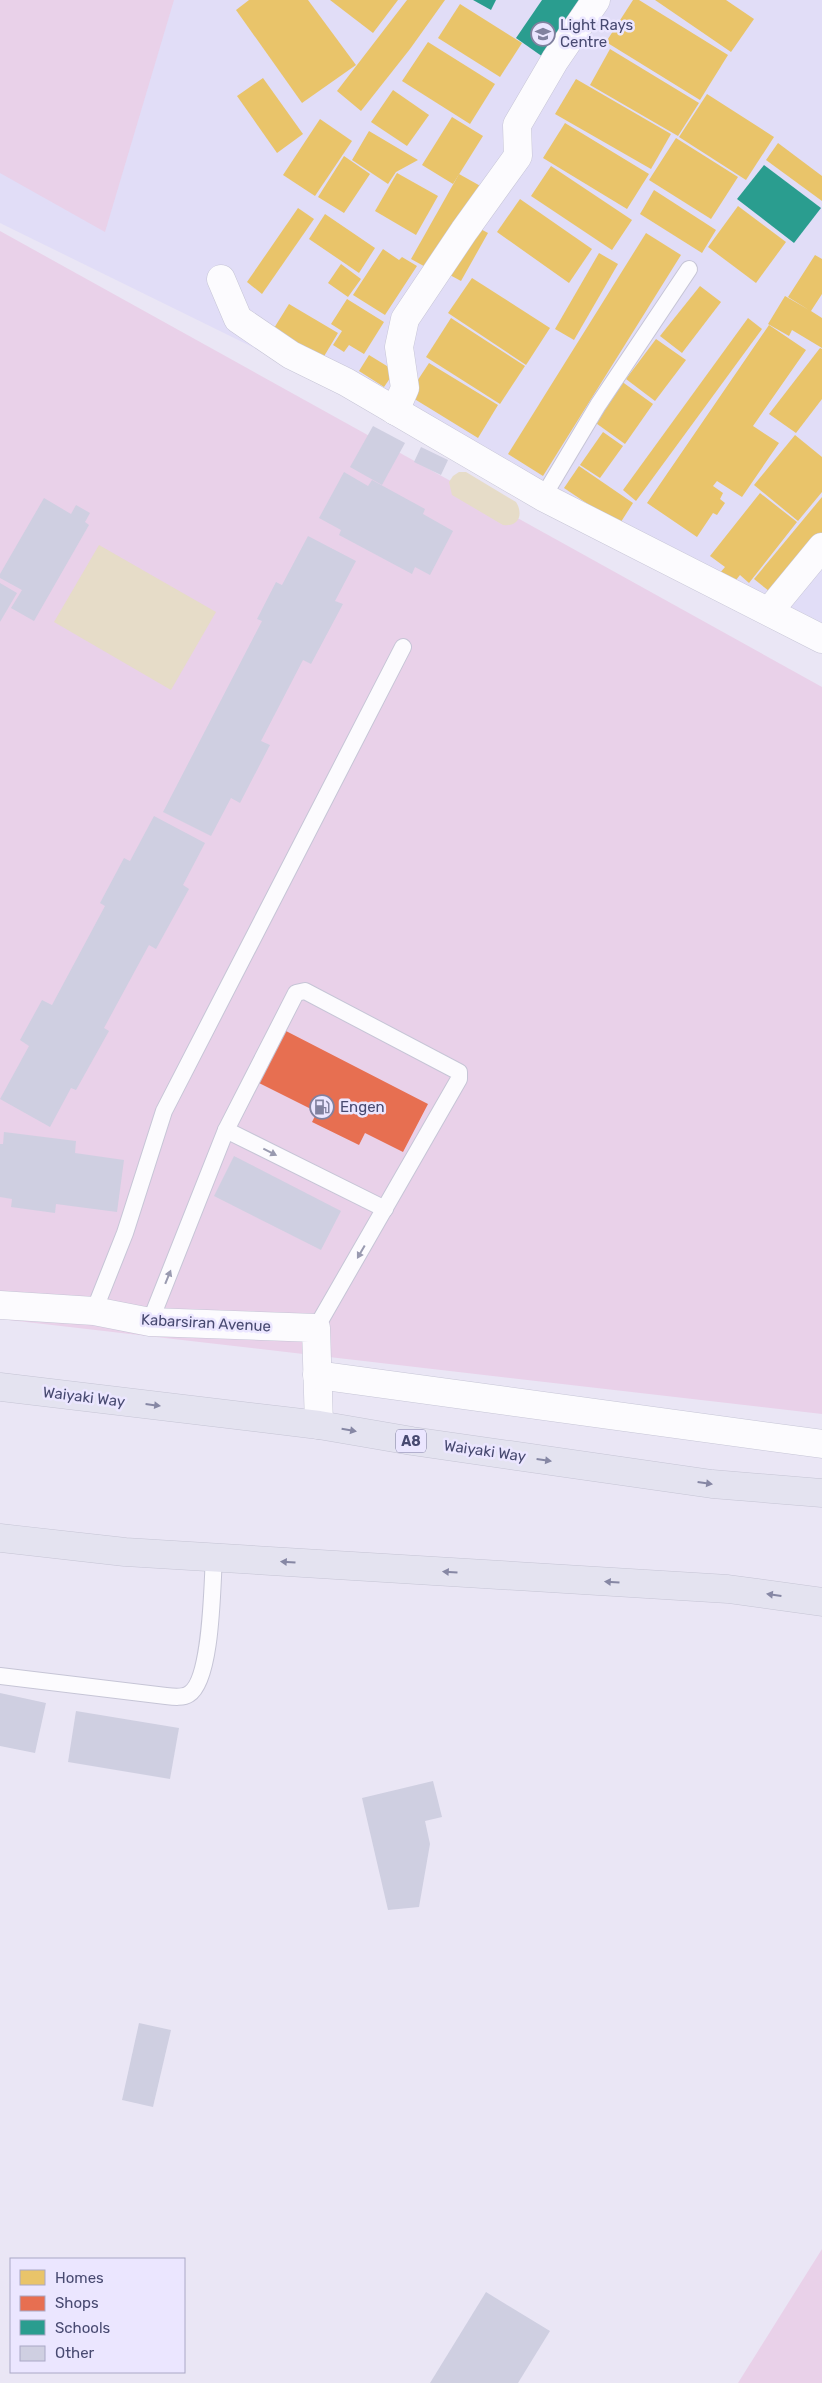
<svg xmlns="http://www.w3.org/2000/svg" width="822" height="2383" font-family="Rubik,sans-serif">
	<style>
		.residential { fill: #e1ddf7 }
		.green { fill: #e9d1e9 }
		.water { fill: #e6dcc8 }
		.homes { fill: #e9c46a }
		.shops { fill: #e76f51 }
		.schools { fill: #2a9d8f }
		.building { fill: #cfcfe1 }
		.lines { fill: none; stroke-linecap: round; stroke-linejoin: round }
		.service-casing { stroke: #c6c5d6; stroke-width: 18 }
		.minor-casing { stroke: #c6c5d6; stroke-width: 29 }
		.trunk-casing { stroke: #c5c4d4; stroke-width: 29 }
		.service { stroke: #fcfbfe; stroke-width: 16 }
		.minor { stroke: #fcfbfe; stroke-width: 28 }
		.trunk { stroke: #e4e3f0; stroke-width: 28 }
		.oneway { fill: #999ab0 }
		.oneway2 { fill: #8687a4 }
		.labels { text-anchor: middle; stroke-width: 5; stroke-linejoin: round; paint-order: stroke }
		.shield { fill: #ebe6ff; stroke: #79799c; stroke-width: 1 }
		.shield-label { font-size: 14px; font-weight: bold; fill: #484a71 }
		.poi-label { font-size: 15px; fill: #484a71; stroke: #ebe6ff; text-anchor: start }
		.street-label { font-size: 15px; fill: #484a71; stroke: #ebe6ff }
	</style>
	<rect width="100%" height="100%" fill="#eae6f5"/>
	<path class="residential" d="M0,0H822V642L332,386L0,223Z"/>
	<g class="green">
		<path d="M0,0H174L105,232L0,173Z"/>
		<path d="M0,231L822,687V1414L0,1319Z"/>
		<path d="M822,2249V2383H738Z"/>
	</g>
	<g class="water">
		<path d="M459,472H466L516,502C524,515 518,527 503,525L452,495L449,482L453,476Z"/>
		<path d="M99,545L216,612L171,690L54,622Z"/>
	</g>
	<g class="homes">
		<path d="M249,0H308L356,65L302,103L236,10Z"/>
		<path d="M330,0H398L373,33Z"/>
		<path d="M407,0H445L410,49L361,111L337,91Z"/>
		<path d="M633,0H639L728,55L700,100L606,42Z"/>
		<path d="M655,0H726L754,19L731,52Z"/>
		<path d="M460,4L522,43L500,77L438,38Z"/>
		<path d="M428,42L495,84L470,124L402,81Z"/>
		<path d="M610,49L699,103L678,136L590,85Z"/>
		<path d="M263,78L303,134L277,153L237,96Z"/>
		<path d="M576,79L671,134L651,169L555,114Z"/>
		<path d="M393,90L429,115L407,146L371,122Z"/>
		<path d="M707,94L774,137L746,180L679,137Z"/>
		<path d="M452,117L483,136L453,184L422,165Z"/>
		<path d="M320,119L352,141L315,196L283,175Z"/>
		<path d="M565,123L649,174L627,209L543,158Z"/>
		<path d="M369,131L418,160L396,172L388,184L352,160Z"/>
		<path d="M676,138L738,177L711,219L649,180Z"/>
		<path d="M778,143L822,176V201L766,160Z"/>
		<path d="M344,156L370,174L344,213L318,197Z"/>
		<path d="M551,166L632,220L612,250L531,196Z"/>
		<path d="M397,173L438,196L416,235L375,211Z"/>
		<path d="M459,174L484,188L431,270L411,259Z"/>
		<path d="M654,190L716,230L702,253L640,214Z"/>
		<path d="M520,199L592,249L569,283L497,232Z"/>
		<path d="M738,206L786,242L756,283L708,247Z"/>
		<path d="M298,208L314,219L262,294L247,282Z"/>
		<path d="M325,214L375,248L359,273L309,239Z"/>
		<path d="M475,226L488,233L461,281L448,274Z"/>
		<path d="M646,233L681,255L543,476L508,454Z"/>
		<path d="M383,249L399,260L402,257L417,266L385,315L353,295Z"/>
		<path d="M599,253L618,264L574,340L555,329Z"/>
		<path d="M815,255L822,259V294L811,311L822,318V348L792,330L789,336L768,324L785,296L809,310L788,297Z"/>
		<path d="M341,264L361,279L348,297L328,283Z"/>
		<path d="M472,278L550,328L526,365L448,313Z"/>
		<path d="M700,286L721,302L682,353L660,336Z"/>
		<path d="M347,299L384,322L364,354L349,345L344,352L333,345L342,331L331,324Z"/>
		<path d="M289,304L338,333L320,363L271,333Z"/>
		<path d="M451,318L525,366L500,404L426,357Z"/>
		<path d="M748,318L762,329L636,501L623,490Z"/>
		<path d="M769,325L806,350L753,426L779,443L742,497L717,481L713,486L723,493L720,499L725,503L717,515L713,513L697,537L647,503Z"/>
		<path d="M656,339L686,360L655,401L626,379Z"/>
		<path d="M820,348L822,349V399L796,433L769,414Z"/>
		<path d="M369,355L395,371L384,387L359,371Z"/>
		<path d="M429,363L498,405L478,438L408,395Z"/>
		<path d="M621,381L653,404L625,444L593,421Z"/>
		<path d="M603,432L623,446L600,478L580,465Z"/>
		<path d="M795,435L822,457V492L798,521L754,485Z"/>
		<path d="M579,466L633,503L619,525L564,488Z"/>
		<path d="M760,493L797,522L749,583L740,575L732,585L719,574L725,567L710,556Z"/>
		<path d="M822,497V538L774,595L754,579Z"/>
	</g>
	<path class="shops" d="M286,1031L428,1104L403,1152L365,1133L359,1145L312,1122L317,1112L259,1083Z"/>
	<g class="schools">
		<path d="M473,0H496L491,10Z"/>
		<path d="M542,0H581L543,57L516,38Z"/>
		<path d="M764,165L821,208L794,243L737,199Z"/>
	</g>
	<g class="building">
		<path d="M373,426L405,443L382,485L350,467Z"/>
		<path d="M421,447L448,460L441,475L414,462Z"/>
		<path d="M344,472L368,486L372,480L425,509L423,514L453,531L430,575L415,567L412,574L339,535L341,530L319,518Z"/>
		<path d="M44,498L71,514L76,505L90,513L85,522L89,525L34,621L11,608L22,590L0,578V574Z"/>
		<path d="M308,536L356,561L335,601L343,604L311,664L303,660L261,741L270,745L240,803L231,798L211,836L163,812L262,621L257,619L276,582L282,585Z"/>
		<path d="M0,583L17,593L0,622Z"/>
		<path d="M154,816L205,843L183,885L189,889L156,949L149,945L104,1028L109,1031L76,1090L71,1088L50,1127L0,1099L29,1046L20,1040L42,1000L52,1005L105,906L100,903L124,858L130,861Z"/>
		<path d="M4,1132L76,1141L75,1153L124,1160L117,1212L56,1204L55,1213L11,1207L12,1199L0,1197V1144H3Z"/>
		<path d="M234,1156L341,1211L321,1250L214,1196Z"/>
		<path d="M0,1693L46,1703L35,1753L0,1746Z"/>
		<path d="M76,1711L179,1728L170,1779L68,1762Z"/>
		<path d="M433,1781L442,1817L425,1821L430,1844L419,1907L388,1910L362,1798Z"/>
		<path d="M139,2023L171,2030L153,2107L122,2100Z"/>
		<path d="M486,2292L550,2331L518,2383H430Z"/>
	</g>
	<g class="lines">
		<g class="service-casing">
			<g id="service">
				<path d="M543,497L598,405L689,269"/>
				<path d="M226,1130L385,1209"/>
				<path d="M94,1311L125,1233L164,1111L403,647"/>
				<path d="M150,1322L226,1130L296,993L305,991L459,1072V1079L316,1328"/>
				<path d="M0,1676L166,1696C174,1697 183,1698 189,1694C212,1680 212,1585 214,1557"/>
			</g>
		</g>
		<g class="minor-casing">
			<g id="minor">
				<path d="M221,279L238,319L291,355L346,382L543,497L822,639"/>
				<path d="M395,411L405,388L399,347L405,319L464,231L518,156L517,125L555,60L596,0"/>
				<path d="M770,610L822,547"/>
				<path d="M0,1305L94,1311L150,1322L316,1328L319,1425"/>
				<path d="M317,1375L822,1444"/>
			</g>
		</g>
		<g class="trunk-casing">
			<g id="trunk">
				<path d="M0,1387L319,1425L412,1441L712,1484L822,1493"/>
				<path d="M0,1538L125,1552L728,1589L822,1602"/>
			</g>
		</g>
		<use href="#service" class="service"/>
		<use href="#minor" class="minor"/>
		<use href="#trunk" class="trunk"/>
	</g>
	<defs><path id="oneway-solid" d="M-6-.8H1V-3.2L6.5 0L1 3.2V.8H-6Z" transform="scale(1.25)"/></defs>
	<g class="oneway">
		<use href="#oneway-solid" transform="translate(270 1152) rotate(27)"/>
		<use href="#oneway-solid" transform="translate(361 1252) rotate(120)"/>
		<use href="#oneway-solid" transform="translate(168 1277) rotate(-68)"/>
	</g>
	<g class="oneway2">
		<use href="#oneway-solid" transform="translate(153 1405) rotate(7)"/>
		<use href="#oneway-solid" transform="translate(349 1430) rotate(10)"/>
		<use href="#oneway-solid" transform="translate(544 1460) rotate(8)"/>
		<use href="#oneway-solid" transform="translate(705 1483) rotate(8)"/>
		<use href="#oneway-solid" transform="translate(288 1562) rotate(-176)"/>
		<use href="#oneway-solid" transform="translate(450 1572) rotate(-176)"/>
		<use href="#oneway-solid" transform="translate(612 1582) rotate(-176)"/>
		<use href="#oneway-solid" transform="translate(774 1595) rotate(-172)"/>
	</g>
	<defs>
		<g id="school-ring" transform="scale(1.25)"><circle r="9.5" fill="#ebe6ff" stroke="#81819f" stroke-width="1.5"/><path d="M0-5L7-2L0 1L-7-2ZM-4 1L0 2.5L4 1V4Q0 6-4 4Z" fill="#81819f"/></g>
		<g id="fuel-ring" transform="scale(1.25)"><circle r="9.5" fill="#ebe6ff" stroke="#81819f" stroke-width="1.5"/><path d="M-5.5-6h7V0h2V4h1.3V-2.5L3-4.5l.8-.8L6-3V5H2.5V1h-1V6h-7ZM-4.2-4.7v3.2H.2V-4.7Z" fill="#81819f"/></g>
	</defs>
	<g fill-rule="evenodd">
		<use href="#school-ring" x="543" y="34"/>
		<use href="#fuel-ring" x="322" y="1107"/>
	</g>
	<g class="labels">
		<rect class="shield" x="396" y="1429.5" width="30" height="23" rx="4"/>
		<g class="shield-label">
			<text x="411" y="1446">A8</text>
		</g>
		<g class="poi-label">
			<text x="560" y="30">Light Rays<tspan x="560" dy="17">Centre</tspan></text>
			<text x="340" y="1112">Engen</text>
		</g>
		<g class="street-label">
			<text transform="translate(206 1323) rotate(3)" y="5">Kabarsiran Avenue</text>
			<text transform="translate(84 1397) rotate(7)" y="5">Waiyaki Way</text>
			<text transform="translate(485 1451) rotate(8)" y="5">Waiyaki Way</text>
		</g>
	</g>
	<rect x="10" y="2258" width="175" height="115" fill="#ebe6ff" stroke="#aaa8c6"/>
	<rect x="20" y="2270" width="25" height="15" fill="#e9c46a" stroke="#aaa8c6"/>
	<text x="55" y="2283" font-size="15" fill="#484a71">Homes</text>
	<rect x="20" y="2296" width="25" height="15" fill="#e76f51" stroke="#aaa8c6"/>
	<text x="55" y="2308" font-size="15" fill="#484a71">Shops</text>
	<rect x="20" y="2320" width="25" height="15" fill="#2a9d8f" stroke="#aaa8c6"/>
	<text x="55" y="2333" font-size="15" fill="#484a71">Schools</text>
	<rect x="20" y="2346" width="25" height="15" fill="#cfcfe1" stroke="#aaa8c6"/>
	<text x="55" y="2358" font-size="15" fill="#484a71">Other</text>
</svg>
